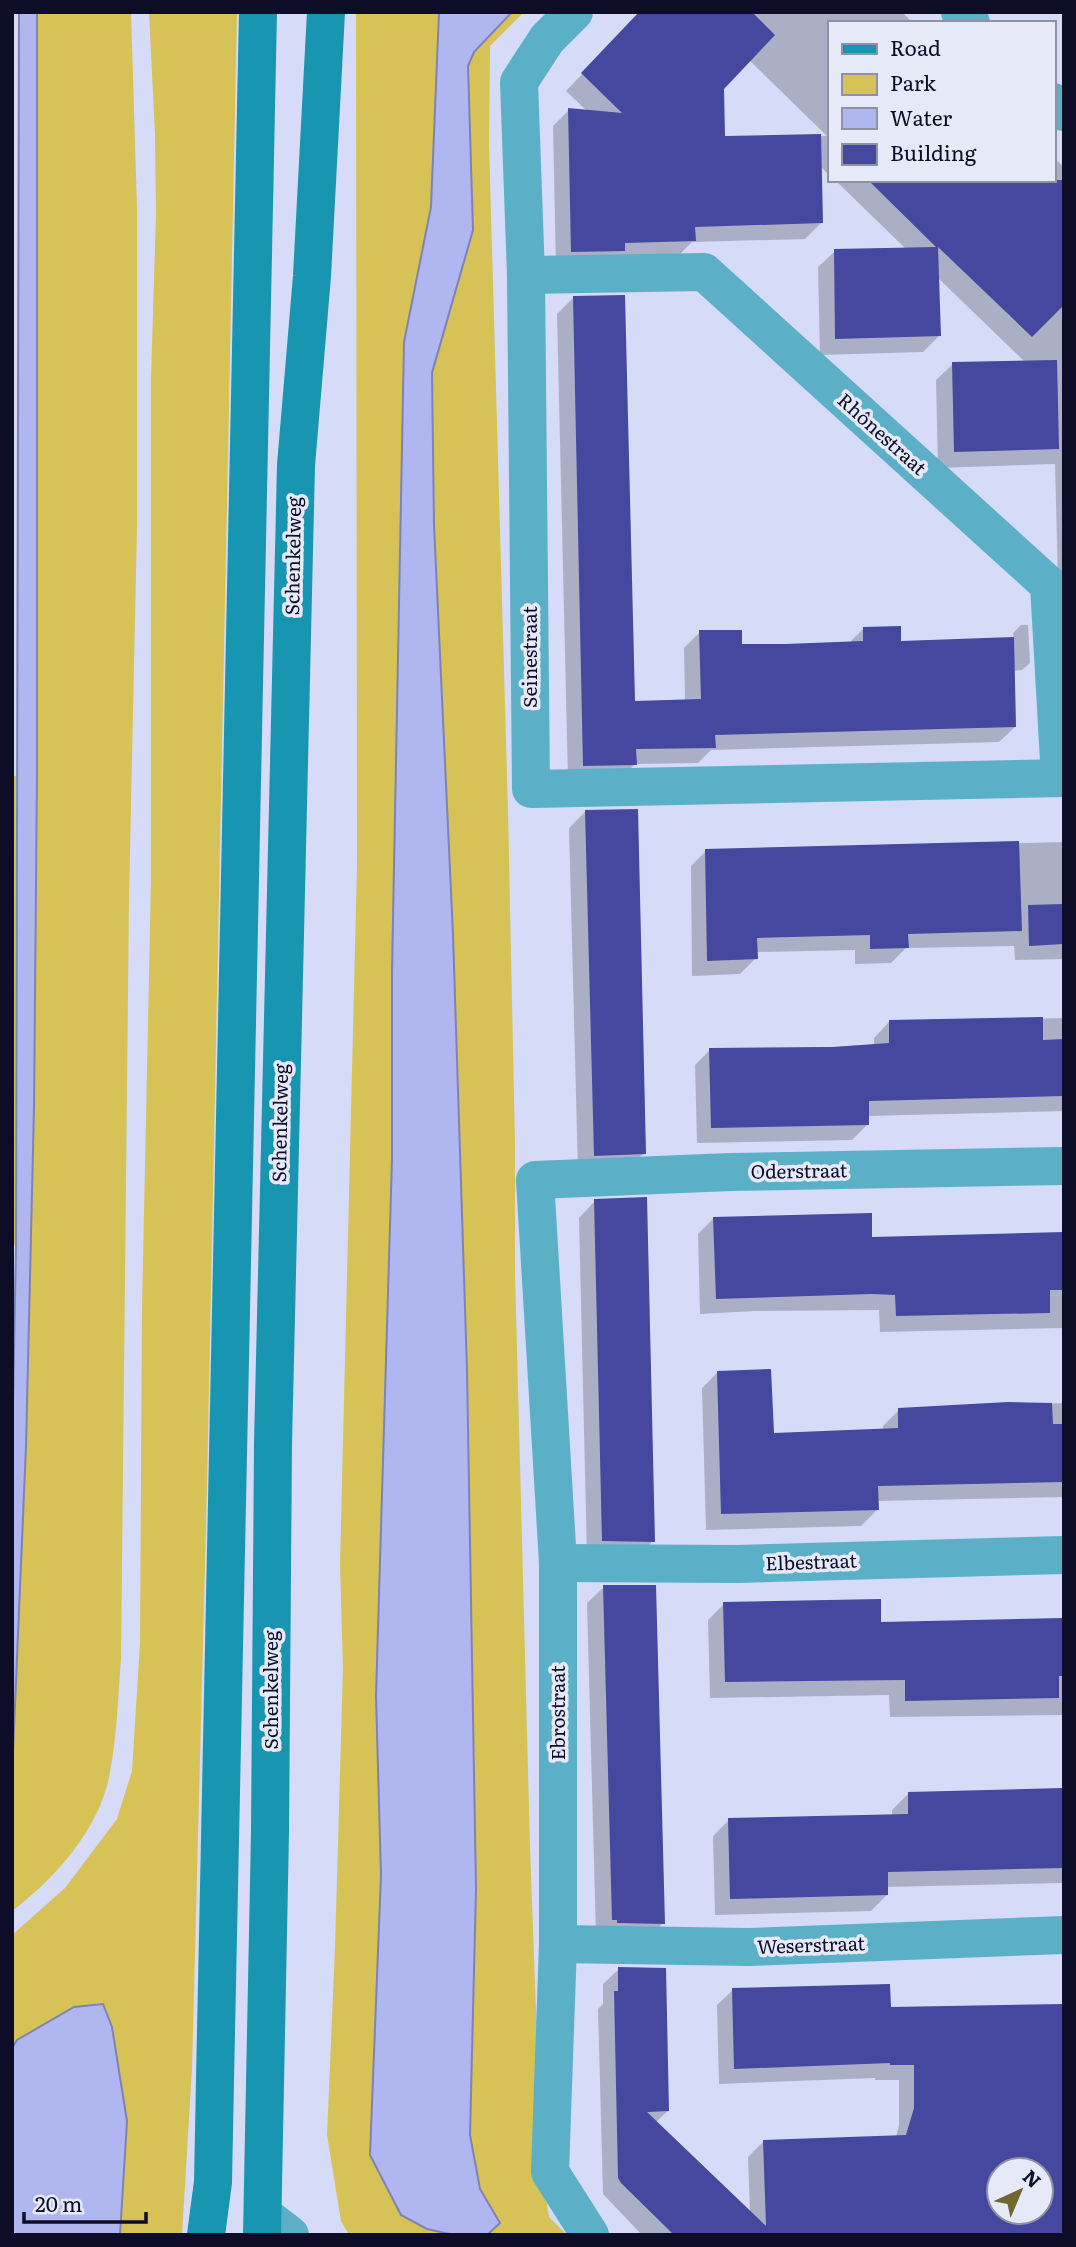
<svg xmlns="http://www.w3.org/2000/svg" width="1076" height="2247" font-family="Literata,serif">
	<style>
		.green { fill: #d7c258 }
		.water { fill: #afb6f0; stroke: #7e83b4; stroke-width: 2 }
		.shadow { fill: #0003; fill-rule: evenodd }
		.building { fill: #46479e; fill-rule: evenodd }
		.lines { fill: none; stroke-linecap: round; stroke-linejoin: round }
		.street { stroke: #5bb0c8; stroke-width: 38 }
		.secondary { stroke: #1795b1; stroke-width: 38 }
		.labels { text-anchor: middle; stroke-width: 7; stroke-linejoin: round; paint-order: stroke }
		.street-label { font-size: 19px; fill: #0d0d27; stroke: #e6e9f8 }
	</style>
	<rect width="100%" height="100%" fill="#d6dbf8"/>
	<g class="green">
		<path d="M37,12H131L137,209V527L129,898L121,1659C118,1697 117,1735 110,1772C101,1827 55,1879 12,1911V1776L26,1446L34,1108L37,772Z"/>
		<path d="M149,12H237L207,1487L192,2069L182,2235H120L127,2121L17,2040L12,2048V1935L65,1888L117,1819L132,1771L140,1643L142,1309L151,879V379L156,214L155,135Z"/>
		<path d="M356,12H439L431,207L404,342L392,972V1159L376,1696L381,1875L370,2155L401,2214L427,2229L454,2235H349L341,2221L327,2135L335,1948L343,1668L340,1565L357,865Z"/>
		<path d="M512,12H524L490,46L489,143L508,811L515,1144V1273L530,1847L542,2175L549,2217L567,2235H487L500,2223L480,2189L470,2135L476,1889L467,1370L453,935L434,525L432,373L473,230L468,66L474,52Z"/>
		<path d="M12,776H16V1247L12,1241Z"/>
	</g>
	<g class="water">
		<path d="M19,12H37V772L34,1108L26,1446L12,1776V1453L16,1247Z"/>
		<path d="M439,12H512L474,52L468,66L473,230L432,373L434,525L453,935L467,1370L476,1889L470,2135L480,2189L500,2223L487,2235H454L427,2229L401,2215L370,2155L381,1875L376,1696L392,1159V972L404,342L431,207Z"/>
		<path d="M103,2004L112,2027L127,2121L120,2235H12V2048L17,2040L74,2007Z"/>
	</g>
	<g class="shadow">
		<path d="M641,12H902L913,23H829V175L820,166L821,223L805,239L692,242L678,256L556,268L553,126L569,110L588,112L566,91ZM749,60L827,136L723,138L722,88Z"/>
		<path d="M1053,157L1064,167V581H1058L1055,464L938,468L936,380L953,364L1025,362L937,277L939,336L923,352L820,355L818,267L835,251L906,249L835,180H1053Z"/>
		<path d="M573,298L633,703L685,701L684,648L700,632L741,646L849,643L863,629L900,642L1014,639L1013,633L1021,625H1028L1030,663L1022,670L1013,671L1015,727L999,742L711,750L698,763L635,764L619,780L568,781L557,314Z"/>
		<path d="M586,811L644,1153L628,1169L578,1171L569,828Z"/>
		<path d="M1064,842V959L1015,960L1014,946L906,948L891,963L855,964V950L756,952V958L740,974L692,976L691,866L706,851Z"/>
		<path d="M1064,1018V1111L867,1116L868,1124L852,1140L697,1143L695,1065L710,1050L874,1046V1038L889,1022Z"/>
		<path d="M595,1201L653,1541L637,1557H587L579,1218Z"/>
		<path d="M714,1218L870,1239L1064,1234V1328L880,1332L879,1310L755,1311L700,1314L698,1234Z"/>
		<path d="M718,1372L772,1435L883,1430V1426L899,1410L1064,1403V1497L877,1501V1510L861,1526L706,1530L702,1388Z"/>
		<path d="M604,1587L663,1923L647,1939L596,1936L587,1603Z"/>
		<path d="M724,1604L879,1623L1064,1619V1715L890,1717L889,1695L710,1698L708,1620Z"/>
		<path d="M908,1794L1064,1812V1883L886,1887L887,1895L871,1911L715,1915L713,1836L729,1820L892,1816V1810Z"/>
		<path d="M619,1969L668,2111L656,2122L750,2213L748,2157L764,2141L896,2137L899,2125V2080H875V2078L719,2084L717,2005L733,1990L889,2009L1064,2005V2235H642L603,2194L598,2009L603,2004V1984ZM999,2170H1041V2212H999Z"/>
	</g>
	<g class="building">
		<path d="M639,12H752L775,35L724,89L725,136L821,134L823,223L695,227L696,241L625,243V251L571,252L568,108L622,113L581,73Z"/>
		<path d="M868,180H1064V305L1032,337L938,247L941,336L835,339L834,249L936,247Z"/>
		<path d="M625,295L635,701L701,699L699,630H742V644H785L863,641V627L901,626V641L1014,637L1016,727L715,735L716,748L636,749L637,765L583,766L573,296Z"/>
		<path d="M1057,360L1059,449L954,452L952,362Z"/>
		<path d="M638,809L646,1154L594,1156L585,810Z"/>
		<path d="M1019,841L1022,931L908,934L909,948L870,949V935L757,938L758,959L707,961L705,849Z"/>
		<path d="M1064,904V944L1029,946L1028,905Z"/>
		<path d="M1043,1017V1040L1064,1039V1096L869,1101V1125L711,1128L709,1048L833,1047L889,1043V1020Z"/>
		<path d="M647,1197L655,1542L602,1541L594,1199Z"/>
		<path d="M872,1213V1237L1064,1232V1290H1050V1313L896,1316L895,1295L872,1294L716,1299L713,1217Z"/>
		<path d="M771,1369L774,1433L898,1428V1408L1008,1402L1052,1403L1053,1424H1064V1482L878,1486L879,1510L721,1514L717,1371Z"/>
		<path d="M603,1585H656L665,1924L617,1923V1920H612Z"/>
		<path d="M881,1599V1622L1064,1618V1676H1059V1698L905,1701V1680L725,1682L723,1602Z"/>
		<path d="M1062,1788L1064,1868L888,1872V1895L730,1899L728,1818L908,1814V1792Z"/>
		<path d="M618,1967L666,1968L669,2111L647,2112L766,2226L763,2140L906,2135L914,2108V2065H890V2063L734,2069L732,1988L890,1984L891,2007L1064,2004V2235H674L621,2183L618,2178L614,1991H618ZM999,2170H1041V2212H999Z"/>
	</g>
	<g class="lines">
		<g class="street">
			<path d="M574,12L547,39L519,82L526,275L531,789L1064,778"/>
			<path d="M960,12L971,23"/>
			<path d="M1053,102L1064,112"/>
			<path d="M526,275L704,272L1049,585L1060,778"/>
			<path d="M558,1563L737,1564L1064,1555"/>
			<path d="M558,1944L748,1947L1064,1935"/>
			<path d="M264,2215L290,2235"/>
			<path d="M590,2235L550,2172L558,1944V1563L535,1180L731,1172L1064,1166"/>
		</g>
		<g class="secondary">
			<path d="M206,2235L213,2182L215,2080L258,12"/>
			<path d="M262,2235L270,1832L273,1444L296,465L312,276L326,12"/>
		</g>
	</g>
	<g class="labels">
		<g class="street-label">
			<text transform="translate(882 434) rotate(42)" y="7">Rhônestraat</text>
			<text transform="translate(293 556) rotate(-89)" y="7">Schenkelweg</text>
			<text transform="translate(530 657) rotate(-90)" y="7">Seinestraat</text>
			<text transform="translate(280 1123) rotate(-89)" y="7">Schenkelweg</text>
			<text transform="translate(799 1171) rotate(-1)" y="7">Oderstraat</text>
			<text transform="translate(811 1562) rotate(-2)" y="7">Elbestraat</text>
			<text transform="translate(271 1690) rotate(-90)" y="7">Schenkelweg</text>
			<text transform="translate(558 1713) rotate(-90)" y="7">Ebrostraat</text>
			<text transform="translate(811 1945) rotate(-2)" y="7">Weserstraat</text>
		</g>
	</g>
	<rect width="1076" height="2247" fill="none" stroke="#0d0d27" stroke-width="28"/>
	<rect x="828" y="21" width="228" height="161" fill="#e6e9f8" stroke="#8f91a4" stroke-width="2"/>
	<rect x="842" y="44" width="35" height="10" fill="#1795b1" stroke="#8f91a4" stroke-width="2"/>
	<text x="890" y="56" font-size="21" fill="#0d0d27">Road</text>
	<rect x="842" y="74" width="35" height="21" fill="#d7c258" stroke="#8f91a4" stroke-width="2"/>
	<text x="890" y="91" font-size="21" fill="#0d0d27">Park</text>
	<rect x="842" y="108" width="35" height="21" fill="#afb6f0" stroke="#8f91a4" stroke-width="2"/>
	<text x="890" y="126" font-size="21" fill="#0d0d27">Water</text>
	<rect x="842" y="144" width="35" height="21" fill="#46479e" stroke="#8f91a4" stroke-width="2"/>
	<text x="890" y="161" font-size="21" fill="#0d0d27">Building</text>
	<g transform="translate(1020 2191) rotate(44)"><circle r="33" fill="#e6e9f8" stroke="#8f91a4" stroke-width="2"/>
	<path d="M0-5L12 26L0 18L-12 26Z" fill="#706632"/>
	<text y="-10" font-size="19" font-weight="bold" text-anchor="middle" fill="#0d0d27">N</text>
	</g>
	<path d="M24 2212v10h122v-10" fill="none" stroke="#0d0d27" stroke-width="3.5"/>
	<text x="35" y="2212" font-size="21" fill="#0d0d27" stroke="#e6e9f8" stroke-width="5" paint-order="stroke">20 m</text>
</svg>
